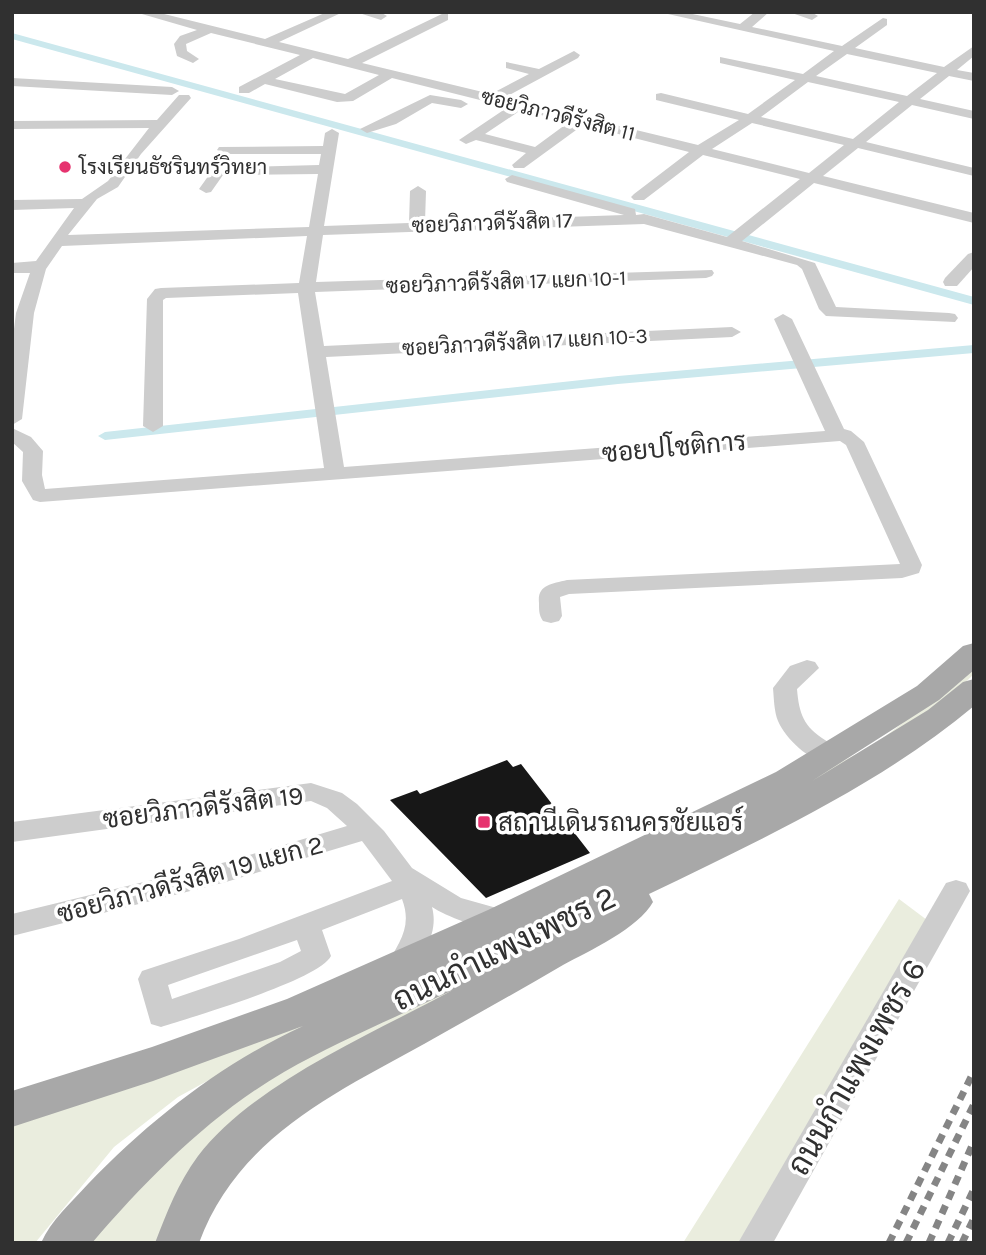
<svg xmlns="http://www.w3.org/2000/svg" width="986" height="1255" font-family="Karla,Sarabun,sans-serif">
	<style>
		.green { fill: #eaedde }
		.lines { fill: none; stroke-linecap: round; stroke-linejoin: round }
		.canal { fill: #cbe8ed; fill-rule: evenodd }
		.building { fill: #171717 }
		.minor { fill: #cdcdcd; fill-rule: evenodd }
		.major { fill: #a8a8a8; fill-rule: evenodd }
		.rail { stroke: #858585; stroke-width: 7; stroke-dasharray: 9 7; stroke-linecap: butt }
		.poi-dot { fill: #e6336f; stroke: #fff; stroke-width: 2.5 }
		.labels { text-anchor: middle; stroke-width: 7; stroke-linejoin: round; paint-order: stroke }
		.far-street-label { font-size: 21px; fill: #303030; stroke: #fff }
		.far-poi-label { font-size: 21px; fill: #303030; stroke: #fff; text-anchor: start }
		.street-label { font-size: 26px; fill: #303030; stroke: #fff }
		.poi-label { font-size: 26px; fill: #303030; stroke: #fff; text-anchor: start }
		.near-street-label { font-size: 32px; fill: #303030; stroke: #fff }
	</style>
	<rect width="100%" height="100%" fill="#fff"/>
	<g class="green">
		<path d="M974,668V674L953,694L855,761L269,1047L178,1097L114,1147L35,1243H12V1124L772,798L874,745Z"/>
		<path d="M899,899L927,920L746,1243H683Z"/>
		<path d="M575,927L320,1073L167,1243H86L186,1129L310,1052Z"/>
	</g>
	<g class="lines">
		<g class="canal">
			<path d="M12,33L974,297V305L12,39Z"/>
			<path d="M974,345V353L618,384L105,440L98,436L105,432L618,376Z"/>
		</g>
	</g>
	<path class="building" d="M507,760L513,767L521,764L590,853L486,898L390,800L417,790L420,794Z"/>
	<g class="lines">
		<g class="minor">
			<path d="M135,12H156L265,39L327,12H343L279,42L348,59L444,13L448,14V20L362,63L491,94L529,74L506,68V62L539,69L574,51L580,55L578,58L504,98L698,145L739,120L656,100V94L661,93L748,114L795,80L720,63V57L803,74L834,51L659,12H683L740,24L755,12H769L752,27L842,46L883,18L887,19V25L855,48L944,67L974,46V56L957,70L974,73V81L949,76L920,99L974,111V119L912,105L866,142L974,168V176L858,148L823,176L974,213V223L814,183L742,241L815,263L836,307L949,313L955,314L958,318L955,322L826,316L819,309L802,269L797,265L644,224L323,235L316,282L712,270L714,273L712,276L706,278L315,292L324,346L732,327L741,332L732,337L326,357L344,467L825,431L774,319L783,314L792,319L844,429L851,431L864,442L922,565L919,573L902,578L569,594L560,597L562,616L559,621L551,623L543,621C539,615 539,611 539,603C537,585 551,584 567,580L900,564L846,445L840,441L40,502L33,500L22,481L23,452L12,442V428L31,437L43,451L42,475L45,489L324,468L298,293L166,298L163,300V426L153,432L143,426L147,299L155,289L161,288L299,283L307,236L62,246L46,269L34,313L22,419L12,425V345L16,313L30,273H12V263L36,261L74,208L12,210V200L82,199L108,181L149,128L12,129V121L157,120L179,95H189L191,98L141,154L118,187L97,199L68,235L309,227L318,174L223,175L211,192L206,193L199,189L214,168L319,165L321,154H224L217,150L219,147L323,146L325,133L332,129L339,133L324,226L409,223L410,191L418,186L426,191L425,222L624,215L507,182L505,179L512,175L635,209L636,215L644,214L727,237L800,179L703,155L644,200H634L631,197L634,194L689,152L583,125L524,168H514L512,165L526,153L476,140L466,144L459,140L508,107L392,78L353,101L337,102L265,84L249,93H239V87L300,55L211,33L186,44L187,51L199,59L193,63L177,56L174,44L180,36L197,30ZM847,54L937,73L907,96L816,76ZM313,58L379,75L345,94L275,79ZM808,82L899,102L853,139L761,117ZM521,110L569,122L535,147L485,134ZM752,123L844,145L809,173L712,149Z"/>
			<path d="M356,12H380L387,16L381,20Z"/>
			<path d="M789,12H811L818,16L812,20Z"/>
			<path d="M12,78L172,87L179,91L172,95L12,86Z"/>
			<path d="M430,95L461,100L468,104L461,108L432,103L396,124L367,133L360,129Z"/>
			<path d="M974,252V267L957,286H945L943,282L945,278L968,254Z"/>
			<path d="M807,660L815,662L819,668L797,689C799,714 804,727 825,740C832,745 837,748 842,755L838,761C815,768 787,741 778,721C774,711 774,699 773,688L790,666Z"/>
			<path d="M311,783L342,793L357,804L384,831L412,868L461,898L511,912L515,920L511,928C492,934 449,918 432,907C439,933 423,954 410,975L400,979L390,975L386,967C398,943 413,928 402,899L322,930L331,956C319,980 192,1017 161,1027L151,1024L138,979L142,971L239,939L392,881L362,841L226,882L12,936V914L226,862L347,826L327,808L311,801L12,842V822ZM297,940L301,951L280,962L172,999L168,985Z"/>
			<path d="M956,880L966,883L970,891L773,1243H738L946,883Z"/>
		</g>
		<path class="major" d="M974,643V670L939,700L812,781L928,710L963,682L974,679V706C880,785 758,841 649,894L653,902C639,928 589,951 563,965C517,992 470,1018 424,1044C333,1094 237,1139 199,1243H155C167,1212 178,1183 198,1156C254,1083 372,1034 453,990C397,1017 338,1041 284,1072C210,1115 147,1179 92,1243H41C51,1220 71,1203 88,1184C151,1119 221,1064 303,1026L153,1081L12,1127V1091L152,1047L287,999L488,910L776,772L917,686L963,646Z"/>
		<g class="rail">
			<path d="M889,1243L974,1071"/>
			<path d="M906,1243L974,1104"/>
			<path d="M929,1243L974,1141"/>
			<path d="M948,1243L974,1189"/>
			<path d="M962,1243L974,1218"/>
		</g>
	</g>
	<g class="poi-dot">
		<circle cx="65" cy="167" r="7"/>
		<rect x="477" y="815" width="14" height="14" rx="3.5"/>
	</g>
	<g class="labels">
		<g class="far-street-label">
			<text transform="translate(558 115) rotate(14)" y="7">ซอยวิภาวดีรังสิต 11</text>
			<text transform="translate(492 223) rotate(-2)" y="7">ซอยวิภาวดีรังสิต 17</text>
			<text transform="translate(506 282) rotate(-2)" y="7">ซอยวิภาวดีรังสิต 17 แยก 10-1</text>
			<text transform="translate(525 342) rotate(-3)" y="7">ซอยวิภาวดีรังสิต 17 แยก 10-3</text>
		</g>
		<g class="far-poi-label">
			<text x="79" y="174">โรงเรียนธัชรินทร์วิทยา</text>
		</g>
		<g class="street-label">
			<text transform="translate(674 447) rotate(-5)" y="9">ซอยปโชติการ</text>
			<text transform="translate(203 807) rotate(-7)" y="9">ซอยวิภาวดีรังสิต 19</text>
			<text transform="translate(190 879) rotate(-15)" y="9">ซอยวิภาวดีรังสิต 19 แยก 2</text>
		</g>
		<g class="poi-label">
			<text x="498" y="831">สถานีเดินรถนครชัยแอร์</text>
		</g>
		<g class="near-street-label">
			<text transform="translate(504 948) rotate(-26)" y="11">ถนนกำแพงเพชร 2</text>
			<text transform="translate(856 1067) rotate(-60)" y="11">ถนนกำแพงเพชร 6</text>
		</g>
	</g>
	<rect width="986" height="1255" fill="none" stroke="#303030" stroke-width="28"/>
</svg>
